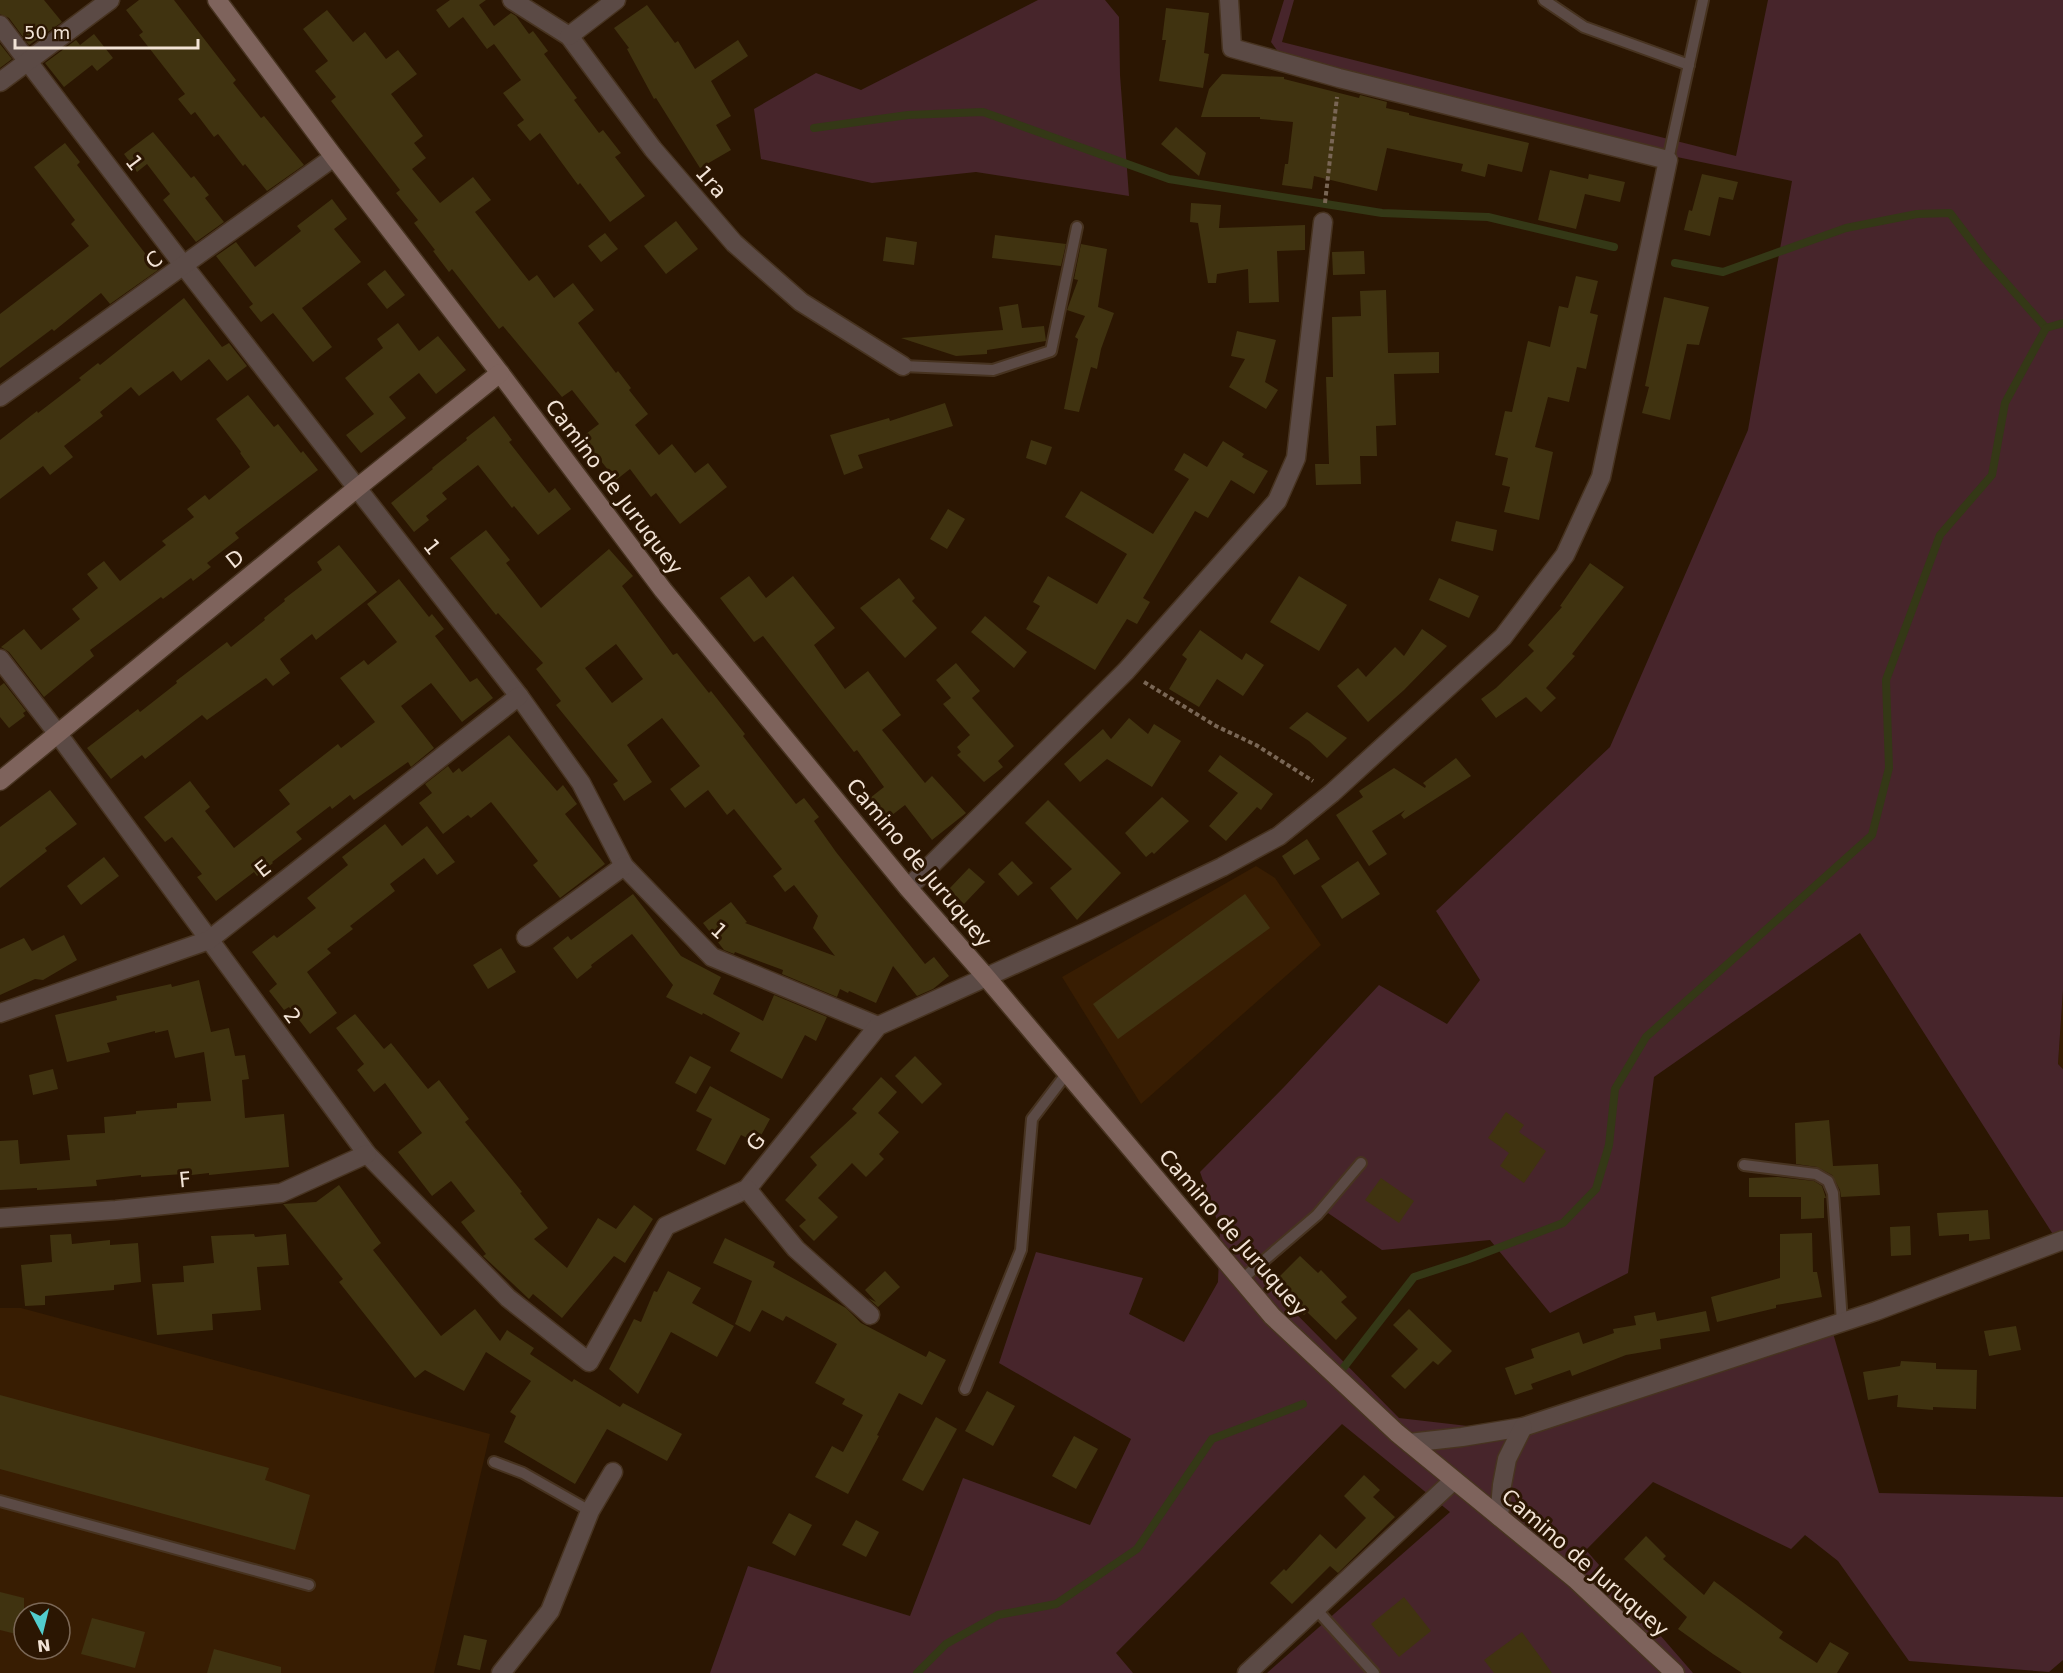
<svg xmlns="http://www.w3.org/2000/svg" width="2063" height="1673" font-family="'DejaVu Sans',sans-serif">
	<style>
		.built { fill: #381d02; fill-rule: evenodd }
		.green { fill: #47252b }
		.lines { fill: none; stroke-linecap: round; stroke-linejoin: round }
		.stream { stroke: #343816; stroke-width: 8 }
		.building { fill: #403310; fill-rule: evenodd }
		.lane-casing { stroke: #473320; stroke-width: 14 }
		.street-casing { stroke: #473320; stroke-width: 21 }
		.secondary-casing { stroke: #473320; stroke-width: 21 }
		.path { stroke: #796655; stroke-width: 4; stroke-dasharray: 4.5 3; stroke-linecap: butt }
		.lane { stroke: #5b4a45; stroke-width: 10 }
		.street { stroke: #5b4a45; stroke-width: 18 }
		.secondary { stroke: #7e635c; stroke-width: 18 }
		.labels { text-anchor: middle; stroke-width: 6; stroke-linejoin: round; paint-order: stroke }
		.street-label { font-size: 21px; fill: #f2e3d6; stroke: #2b1602 }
	</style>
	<rect width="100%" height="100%" fill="#2b1602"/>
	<g class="built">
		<path d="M1256,866L1275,878L1321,945L1141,1104L1062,977Z"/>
		<path d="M2063,990V1069L2058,1064Z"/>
		<path d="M0,1308H21L490,1434L434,1673H0ZM24,1613H60V1649H24Z"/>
	</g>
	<g class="green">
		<path d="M1038,0H1105L1119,17L1120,75L1129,196L976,172L872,183L761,159L754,109L816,73L861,90Z"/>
		<path d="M1284,0H1294L1282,42L1736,156L1768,0H2063V990L2058,1064L2063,1069V1236L2056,1239L1860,933L1654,1077L1628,1273L1550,1313L1490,1240L1382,1250L1328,1213L1258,1275L1399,1418L1529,1433L1833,1333L1879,1493L2063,1497V1660L2049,1672L1909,1661L1838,1561L1805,1535L1791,1549L1653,1482L1586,1550L1693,1673H1267L1450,1512L1342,1424L1116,1653L1133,1673H710L748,1566L910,1616L963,1478L1090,1525L1131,1439L999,1363L1036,1252L1143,1278L1129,1314L1184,1342L1218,1282L1220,1229L1200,1172L1285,1086L1379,985L1447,1024L1480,980L1436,911L1610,747L1748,430L1792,181L1629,147L1279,53L1271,42Z"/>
	</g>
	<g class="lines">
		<g class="stream">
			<path d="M814,128L908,115L983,112L1169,179L1382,213L1488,217L1614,247"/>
			<path d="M1675,263L1723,272L1846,228L1917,214L1950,213L1985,259L2046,328"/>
			<path d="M1344,1367L1414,1277L1469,1259L1563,1223L1596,1189L1609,1145L1615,1089L1646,1037L1872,835L1889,768L1886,680L1940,535L1992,475L2005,403L2046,328L2063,323"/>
			<path d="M917,1673L946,1644L998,1615L1056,1604L1137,1549L1212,1439L1303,1404"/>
		</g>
	</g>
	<g class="building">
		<path d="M0,0H44L62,22L29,45L9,18L0,14Z"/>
		<path d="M139,0H174L236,80L233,83L261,118L264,116L304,165L267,191L245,164L243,166L218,134L214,137L195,112L191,115L178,99L185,94L139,35L143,32L126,10Z"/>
		<path d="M450,0H486L479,5L494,26L511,13L516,16L529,34L533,31L548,51L544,54L577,98L574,100L599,133L603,130L621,153L615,157L645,196L610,222L580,183L578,185L540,133L530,141L517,125L524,120L503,93L521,80L494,44L487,49L463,17L449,28L436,10Z"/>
		<path d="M647,5L675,43L678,41L695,69L738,40L748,56L711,81L731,116L716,125L731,150L700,168L656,98L654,99L627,49L629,48L614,28Z"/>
		<path d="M1166,8L1209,13L1204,53L1209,54L1203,88L1159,81L1166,40H1162Z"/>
		<path d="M327,10L353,42L365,32L386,59L398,50L417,74L391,94L423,136L414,143L426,158L412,169L440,203L473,177L491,200L475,212L529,281L537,275L554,298L573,283L594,310L578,323L616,373L618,371L631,388L629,390L648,414L635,425L659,455L672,444L695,473L708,463L727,487L680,524L656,493L651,497L630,469L616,480L582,437L599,424L572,390L562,397L503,326L499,329L452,269L449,272L433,251L435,250L414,223L418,220L396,193L400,190L331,101L336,97L315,71L328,61L303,29Z"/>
		<path d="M94,34L113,58L97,71L92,65L64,87L45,63L76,40L80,45Z"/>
		<path d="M0,44L12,59L0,68Z"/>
		<path d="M1222,74L1284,77V79L1359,98L1360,95L1387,102L1386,108L1409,113V115L1529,143L1522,172L1488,164L1485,177L1461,171L1463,164L1387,148L1377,191L1314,176L1312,189L1282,185L1285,164H1288L1293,122L1260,119V117H1201L1209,89Z"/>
		<path d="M1176,127L1206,153L1199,176L1161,144Z"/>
		<path d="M153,132L191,178L194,176L209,195L205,198L224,222L196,242L163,200L170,194L147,164L137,172L124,154Z"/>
		<path d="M65,143L80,162L77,165L158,270L110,304L101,293L54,331L52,329L0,368V314L89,246L71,224L75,220L34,167Z"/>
		<path d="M1550,170L1588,179L1589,174L1625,182L1620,202L1585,194L1576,229L1538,220Z"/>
		<path d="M1702,174L1738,182L1733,200L1719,197L1710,236L1684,230L1689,210L1692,211Z"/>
		<path d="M332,199L347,219L334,229L361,262L302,308L332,347L313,362L273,313L261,322L249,307L253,304L216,256L236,242L255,267L301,231L297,226Z"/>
		<path d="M1191,203L1221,205L1219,228L1305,225V250L1277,251L1279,302L1249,303L1248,269L1217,274L1216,283H1208L1198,223L1190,222Z"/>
		<path d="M676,221L698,249L666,274L644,246Z"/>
		<path d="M605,233L618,249L601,262L588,246Z"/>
		<path d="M995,235L1066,244L1061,266L992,258Z"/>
		<path d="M886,237L917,242L914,265L883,261Z"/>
		<path d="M1081,244L1107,249L1098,307L1114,313L1101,349L1097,369L1091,367L1079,412L1064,409L1078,339L1075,337L1085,316L1067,310L1078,280L1074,279Z"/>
		<path d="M1364,251L1365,274L1333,275L1332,252Z"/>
		<path d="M385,270L405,295L387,309L367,284Z"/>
		<path d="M1576,276L1598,281L1590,313L1598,315L1586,369L1577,367L1569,402L1548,397L1535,447L1553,452L1539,520L1504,512L1510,487L1502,485L1508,458L1495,455L1505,411L1512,412L1528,341L1550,347L1559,306L1568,308Z"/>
		<path d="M1386,290L1388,353L1439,352V373L1394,374L1396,425L1376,426L1377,456H1360L1361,484L1316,485L1315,464H1329L1326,377H1333L1332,317L1361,316L1360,291Z"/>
		<path d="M1664,297L1709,307L1699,345L1687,344L1670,420L1642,413L1649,387L1645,386Z"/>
		<path d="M184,298L222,347L229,343L247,366L227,381L209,359L181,381L173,371L139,396L131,387L100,412L103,416L64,446L73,457L50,475L43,466L0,499V440L37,411L38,413L81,380L79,378L98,363L100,365Z"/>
		<path d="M1018,304L1022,328L1044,326L1046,341L987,350V354L956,356L901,338L1003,330L999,307Z"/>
		<path d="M398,323L419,351L438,336L466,370L436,394L419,373L389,397L406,418L361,453L346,435L374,414L345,378L383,348L377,339Z"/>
		<path d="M1237,331L1276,340L1265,382L1278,390L1266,409L1229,387L1245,359L1231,356Z"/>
		<path d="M248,395L274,427L278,424L301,453L303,451L318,470L235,533L239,538L207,563L211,567L193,581L191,578L163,599L161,597L90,650L94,656L44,697L9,652L1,647L24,629L41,650L80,619L72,609L98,588L87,574L104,561L120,581L166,545L162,541L194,517L187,509L205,495L209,500L250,467L240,453L241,452L216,419Z"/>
		<path d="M945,403L953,426L858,455L863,468L844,475L830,435L889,418L890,421Z"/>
		<path d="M494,416L512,440L509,442L549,493L555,488L571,509L538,535L514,506L512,508L478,465L442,493L447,499L426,516L429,520L414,532L391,503L433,469L432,468L467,440L466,438Z"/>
		<path d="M1031,440L1052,447L1046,465L1026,458Z"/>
		<path d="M1223,441L1244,454L1242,457L1268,471L1254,494L1231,480L1208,518L1195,511L1143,598L1150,602L1137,624L1127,619L1095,670L1026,629L1040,606L1033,602L1048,576L1097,604L1127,554L1065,517L1081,491L1153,534L1189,479L1174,470L1184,453L1207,467Z"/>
		<path d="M948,509L965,519L947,549L930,539Z"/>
		<path d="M1456,521L1497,530L1493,551L1451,541Z"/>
		<path d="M486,530L510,560L506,563L541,608L609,549L633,576L622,586L673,655L677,653L709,693L711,691L745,734L743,736L796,804L804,798L819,817L814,821L836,852L925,964L934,957L949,976L933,989L917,996L893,966L876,1003L849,991L848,993L840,989L837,997L782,974L783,970L735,952L734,954L724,950L703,923L731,902L747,922L745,923L835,956L813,928L818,916L794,885L785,892L773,876L782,869L734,809L727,815L708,790L685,808L670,789L700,766L662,718L627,745L652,782L624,801L613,784L618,781L556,705L561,701L536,669L543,663L498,613L496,615L450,558ZM616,644L643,679L612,703L585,668Z"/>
		<path d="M339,545L377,592L316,640L312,634L280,659L290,673L273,686L266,678L207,720L202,715L145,759L142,755L111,779L87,748L138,709L140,712L177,683L176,681L227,642L231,647L265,620L264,618L285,601L284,599L322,570L317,562Z"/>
		<path d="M1590,563L1624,587L1572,654L1575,656L1546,688L1556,698L1541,712L1526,697L1496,718L1481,699L1496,688L1534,651L1528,645L1562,607L1560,606Z"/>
		<path d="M749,576L766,598L793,576L835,628L814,645L845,689L868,671L901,715L882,730L925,783L932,776L966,813L932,840L905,805L887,819L870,798L884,787L857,750L854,752L763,636L754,642L720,598Z"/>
		<path d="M1299,576L1347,605L1319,651L1270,622Z"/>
		<path d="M899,578L915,598L912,601L937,628L905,658L860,608Z"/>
		<path d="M1439,578L1479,596L1469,618L1429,600Z"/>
		<path d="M399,579L429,617L432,614L444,629L435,636L470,682L477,678L493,698L462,722L431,683L401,706L434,748L411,767L408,762L354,800L350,795L332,809L330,806L296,832L302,839L272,862L273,863L257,876L254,872L216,901L197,877L202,874L172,837L165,842L144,817L190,781L210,807L205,811L234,848L290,804L279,790L338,744L341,748L375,722L340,678L364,660L368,665L397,642L367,604Z"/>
		<path d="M985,616L1027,652L1014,668L971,632Z"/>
		<path d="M1422,629L1447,646L1404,690L1368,722L1337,686L1358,668L1366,677L1395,647L1404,656Z"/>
		<path d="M1200,630L1242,660L1246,653L1264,665L1243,696L1217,679L1199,707L1169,689L1187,659L1182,655Z"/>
		<path d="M956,663L980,691L972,698L1014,746L998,761L1003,767L984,782L957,755L961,752L957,747L970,735L943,704L951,698L936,680Z"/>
		<path d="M4,683L26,711L23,713L25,716L9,728L0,717V686Z"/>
		<path d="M1307,712L1347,738L1327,758L1309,741L1289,728Z"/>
		<path d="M1129,718L1148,734L1154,724L1181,741L1152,787L1107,759L1080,782L1064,764L1103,729L1111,739Z"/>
		<path d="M509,735L557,791L563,785L577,804L565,814L605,864L560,898L533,865L538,861L491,802L471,818L468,815L443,834L419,803L432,793L425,784L448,766L453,773L459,768L462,772Z"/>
		<path d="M1220,755L1273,794L1261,810L1257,807L1226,841L1209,826L1238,793L1208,771Z"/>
		<path d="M1456,758L1471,776L1404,819L1401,815L1405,810L1372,831L1387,854L1369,866L1336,815L1363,797L1359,791L1394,768L1425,788L1426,786L1423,783Z"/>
		<path d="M50,790L77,824L45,848L47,851L0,888V827Z"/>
		<path d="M1162,797L1189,821L1154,854L1152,852L1146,857L1125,833Z"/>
		<path d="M1048,800L1121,873L1077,920L1050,888L1072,869L1025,823Z"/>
		<path d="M385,824L402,846L427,826L455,862L437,875L424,858L390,884L395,891L350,926L353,929L327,949L331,953L307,972L337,1013L310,1034L289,1007L284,1010L269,991L277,984L252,952L274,935L277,938L316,908L307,898L348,865L342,857Z"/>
		<path d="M1307,839L1320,859L1294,875L1282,856Z"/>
		<path d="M104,857L119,876L81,905L67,886Z"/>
		<path d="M1012,861L1033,883L1018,896L998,874Z"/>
		<path d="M1358,861L1380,894L1342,919L1321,886Z"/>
		<path d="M969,868L985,882L964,904L949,889Z"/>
		<path d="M633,894L681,956L721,977L713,994L763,1021L774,995L827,1017L816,1041L805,1035L782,1079L730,1051L740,1033L703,1013L702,1015L666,997L673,985L632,934L591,965L592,967L577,979L553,948L568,936L571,940Z"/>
		<path d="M1245,894L1270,928L1118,1039L1093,1004Z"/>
		<path d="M64,935L77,960L43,980L35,979L0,995V949L24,938L32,951Z"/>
		<path d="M501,948L516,972L488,989L473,965Z"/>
		<path d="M199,980L211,1032L229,1028L235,1056L245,1055L249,1079L242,1080L245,1118L284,1114L289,1167L209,1175V1173L183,1176V1174L141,1177V1175L96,1180L97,1186L37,1190V1188L0,1190V1141L18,1140L20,1164L70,1160L67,1135L105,1133L104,1117L136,1114V1111L177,1108V1103L211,1101L204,1052L175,1058L168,1030L155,1033V1031L107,1043L110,1052L67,1062L55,1015L117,1000L116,996L171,984L172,987Z"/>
		<path d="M355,1014L384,1049L391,1043L428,1089L439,1080L469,1119L465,1122L522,1192L520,1193L548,1228L534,1239L567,1268L598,1218L616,1229L634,1205L653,1219L625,1263L614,1256L562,1318L533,1294L529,1299L483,1256L486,1254L461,1222L475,1211L451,1181L432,1196L398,1152L422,1133L385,1083L374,1092L357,1070L364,1064L336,1028Z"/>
		<path d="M690,1056L711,1067L696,1094L675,1083Z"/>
		<path d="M915,1056L942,1084L922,1104L895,1076Z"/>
		<path d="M53,1069L58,1089L33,1095L29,1075Z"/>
		<path d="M881,1077L897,1092L878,1113L899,1132L879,1154L884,1159L866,1177L852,1163L818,1198L838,1217L814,1241L799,1226L806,1220L785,1200L817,1165L810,1157L857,1113L852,1109Z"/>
		<path d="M710,1086L770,1119L757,1143L741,1135L725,1165L696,1150L712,1119L696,1111Z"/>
		<path d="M1506,1112L1524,1125L1519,1132L1546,1151L1524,1183L1500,1166L1509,1153L1488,1138Z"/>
		<path d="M1829,1120L1833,1166L1878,1164L1880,1195L1841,1197L1840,1190L1832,1175L1817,1167L1796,1164L1795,1123Z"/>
		<path d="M1778,1177L1814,1181L1822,1186L1826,1198H1824V1218L1801,1219V1197H1749V1178Z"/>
		<path d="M1381,1178L1414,1201L1399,1223L1365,1200Z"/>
		<path d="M339,1185L381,1243L373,1250L441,1336L475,1309L500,1341L507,1330L534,1348L530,1354L572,1382L574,1379L620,1407L623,1403L682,1434L667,1461L607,1429L575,1484L504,1442L516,1416L510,1412L531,1381L486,1352L464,1391L425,1370L415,1378L339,1282L343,1279L283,1204L316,1202Z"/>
		<path d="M1988,1210L1990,1239L1969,1241V1234L1939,1236L1937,1213Z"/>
		<path d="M1910,1226L1911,1255L1891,1256L1890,1227Z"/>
		<path d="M1812,1233L1813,1272H1817L1822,1297L1776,1305V1308L1717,1322L1711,1297L1780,1278V1234Z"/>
		<path d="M71,1234L72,1244L110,1240V1245L138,1243L141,1282L114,1285V1290L45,1296V1305L25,1306L21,1265L52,1262L50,1235Z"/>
		<path d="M254,1234L255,1237L286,1234L289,1265L257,1267L261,1310L212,1314L213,1330L157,1335L152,1284L184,1282L183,1266L214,1263L211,1236Z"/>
		<path d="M725,1238L775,1262L773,1267L846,1308L861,1323L926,1357L929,1351L946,1360L922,1405L899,1393L877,1435L879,1436L848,1494L815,1477L832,1446L843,1452L863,1415L842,1404L845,1399L815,1383L837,1344L786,1316L783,1321L762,1310L750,1332L735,1324L752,1281L713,1263Z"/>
		<path d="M1300,1256L1318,1273L1321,1270L1347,1297L1341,1302L1357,1318L1336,1340L1307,1312L1304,1315L1290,1302L1293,1299L1275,1281Z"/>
		<path d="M668,1271L701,1288L692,1303L734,1326L717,1357L671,1332L638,1394L609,1369L634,1319L641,1322L654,1291L657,1292Z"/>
		<path d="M885,1271L900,1287L878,1307L868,1298L876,1302L865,1290Z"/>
		<path d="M1409,1309L1452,1351L1438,1365L1433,1361L1405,1389L1391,1376L1418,1349L1393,1325Z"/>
		<path d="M1706,1311L1710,1331L1660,1339L1661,1349L1626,1355L1572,1376L1570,1370L1531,1384L1533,1389L1515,1395L1505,1368L1534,1358L1531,1349L1579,1332L1583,1344L1614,1333L1613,1329L1636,1325L1634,1316L1655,1312L1657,1321Z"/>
		<path d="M2016,1326L2021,1350L1989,1356L1984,1331Z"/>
		<path d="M1901,1361L1936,1363V1369L1977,1370L1976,1409L1933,1407V1410L1897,1407L1898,1395L1868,1400L1863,1372L1900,1366Z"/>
		<path d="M987,1391L1015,1406L993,1446L965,1431Z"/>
		<path d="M0,1395L269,1468L265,1480L310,1495L295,1550L0,1469Z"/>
		<path d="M936,1417L957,1429L923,1491L902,1480Z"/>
		<path d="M1074,1436L1098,1449L1076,1489L1052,1476Z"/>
		<path d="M1364,1475L1380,1490L1373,1497L1395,1517L1338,1573L1330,1566L1292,1604L1270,1583L1284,1569L1286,1571L1320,1534L1336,1549L1366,1518L1344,1496Z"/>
		<path d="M789,1513L812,1525L795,1556L772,1543Z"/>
		<path d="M856,1520L879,1532L866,1557L842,1545Z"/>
		<path d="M1646,1536L1666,1556L1663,1559L1704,1595L1714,1581L1783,1632L1779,1638L1817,1663L1830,1642L1849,1653L1837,1673H1742L1713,1654L1678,1629L1687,1617L1624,1559Z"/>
		<path d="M0,1592L24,1598V1636L0,1630Z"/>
		<path d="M1404,1597L1431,1631L1399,1657L1371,1624Z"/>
		<path d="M92,1618L145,1632L135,1668L81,1654Z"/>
		<path d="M1522,1632L1552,1673H1494L1484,1660Z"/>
		<path d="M464,1635L487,1640L480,1670L457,1665Z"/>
		<path d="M214,1649L281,1667V1673H207Z"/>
	</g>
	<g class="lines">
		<g class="lane-casing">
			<g id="lane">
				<path d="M1544,0L1584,27L1689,65"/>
				<path d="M1668,160L1703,0"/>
				<path d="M903,366L993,370L1051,351L1077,227"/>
				<path d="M1744,1165L1816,1174L1828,1181L1833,1193L1842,1322"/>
				<path d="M1241,1280L1317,1215L1361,1163"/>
				<path d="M965,1389L1021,1250L1032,1119L1067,1073"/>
				<path d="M494,1462L523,1473L590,1511"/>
				<path d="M0,1501L309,1585"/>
				<path d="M1316,1609L1374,1673"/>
			</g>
		</g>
		<g class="street-casing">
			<g id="street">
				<path d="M512,0L569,36L653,149L734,243L801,302L903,366"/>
				<path d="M0,25L184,266L519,696L581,783L624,866L712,957L878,1026"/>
				<path d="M569,36L616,0"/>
				<path d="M0,82L110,0"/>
				<path d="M0,397L334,157"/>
				<path d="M0,659L58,734L367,1154L508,1298L589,1362L666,1226L747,1189L878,1026L1086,932L1222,867L1279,836L1332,793L1503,637L1565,555L1601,477L1668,160L1339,78L1232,48L1229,0"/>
				<path d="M908,888L1126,671L1277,501L1296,458L1323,222"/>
				<path d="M526,937L624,866"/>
				<path d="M0,1013L209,940L519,696"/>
				<path d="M747,1189L796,1249L870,1315"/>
				<path d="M0,1218L116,1210L281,1193L367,1154"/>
				<path d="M1409,1443L1462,1437L1523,1427L1876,1311L2063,1240"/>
				<path d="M1499,1517L1502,1485L1507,1459L1523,1427"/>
				<path d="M501,1673L550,1611L590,1511L613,1472"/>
				<path d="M1247,1673L1454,1480"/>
			</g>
		</g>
		<g class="secondary-casing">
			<g id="secondary">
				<path d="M217,0L334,157L500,373L663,590L908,888L987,978L1272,1316L1397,1433L1575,1579L1675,1673"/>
				<path d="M0,781L357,488L500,373"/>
			</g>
		</g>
		<g class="path">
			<path d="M1325,203L1337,97"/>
			<path d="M1144,682L1216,726L1256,745L1313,781"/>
		</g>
		<use href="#lane" class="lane"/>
		<use href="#street" class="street"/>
		<use href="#secondary" class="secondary"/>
	</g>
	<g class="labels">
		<g class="street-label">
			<text transform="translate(134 163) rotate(53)" y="7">1</text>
			<text transform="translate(711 182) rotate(49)" y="7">1ra</text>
			<text transform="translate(154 260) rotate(-35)" y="7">C</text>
			<text transform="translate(614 487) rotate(53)" y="7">Camino de Juruquey</text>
			<text transform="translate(432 547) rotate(52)" y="7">1</text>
			<text transform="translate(235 559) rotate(-39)" y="7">D</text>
			<text transform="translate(919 863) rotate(50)" y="7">Camino de Juruquey</text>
			<text transform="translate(263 869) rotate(-38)" y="7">E</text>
			<text transform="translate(719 931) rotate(43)" y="7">1</text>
			<text transform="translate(292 1016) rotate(54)" y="7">2</text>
			<text transform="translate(756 1142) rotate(-51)" y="7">G</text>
			<text transform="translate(185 1180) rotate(-6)" y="7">F</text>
			<text transform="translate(1233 1233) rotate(49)" y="7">Camino de Juruquey</text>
			<text transform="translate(1585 1563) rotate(41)" y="7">Camino de Juruquey</text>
		</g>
	</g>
	<g transform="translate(42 1631) rotate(173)"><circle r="28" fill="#2b1602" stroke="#7b6857" stroke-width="1.5"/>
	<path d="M0-4.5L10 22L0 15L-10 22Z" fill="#52cdcd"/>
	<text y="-9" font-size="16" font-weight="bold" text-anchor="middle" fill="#f2e3d6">N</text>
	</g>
	<path d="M15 39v9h183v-9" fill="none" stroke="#f2e3d6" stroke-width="3"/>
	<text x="24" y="39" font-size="18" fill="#f2e3d6" stroke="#2b1602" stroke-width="4.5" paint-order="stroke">50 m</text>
</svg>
